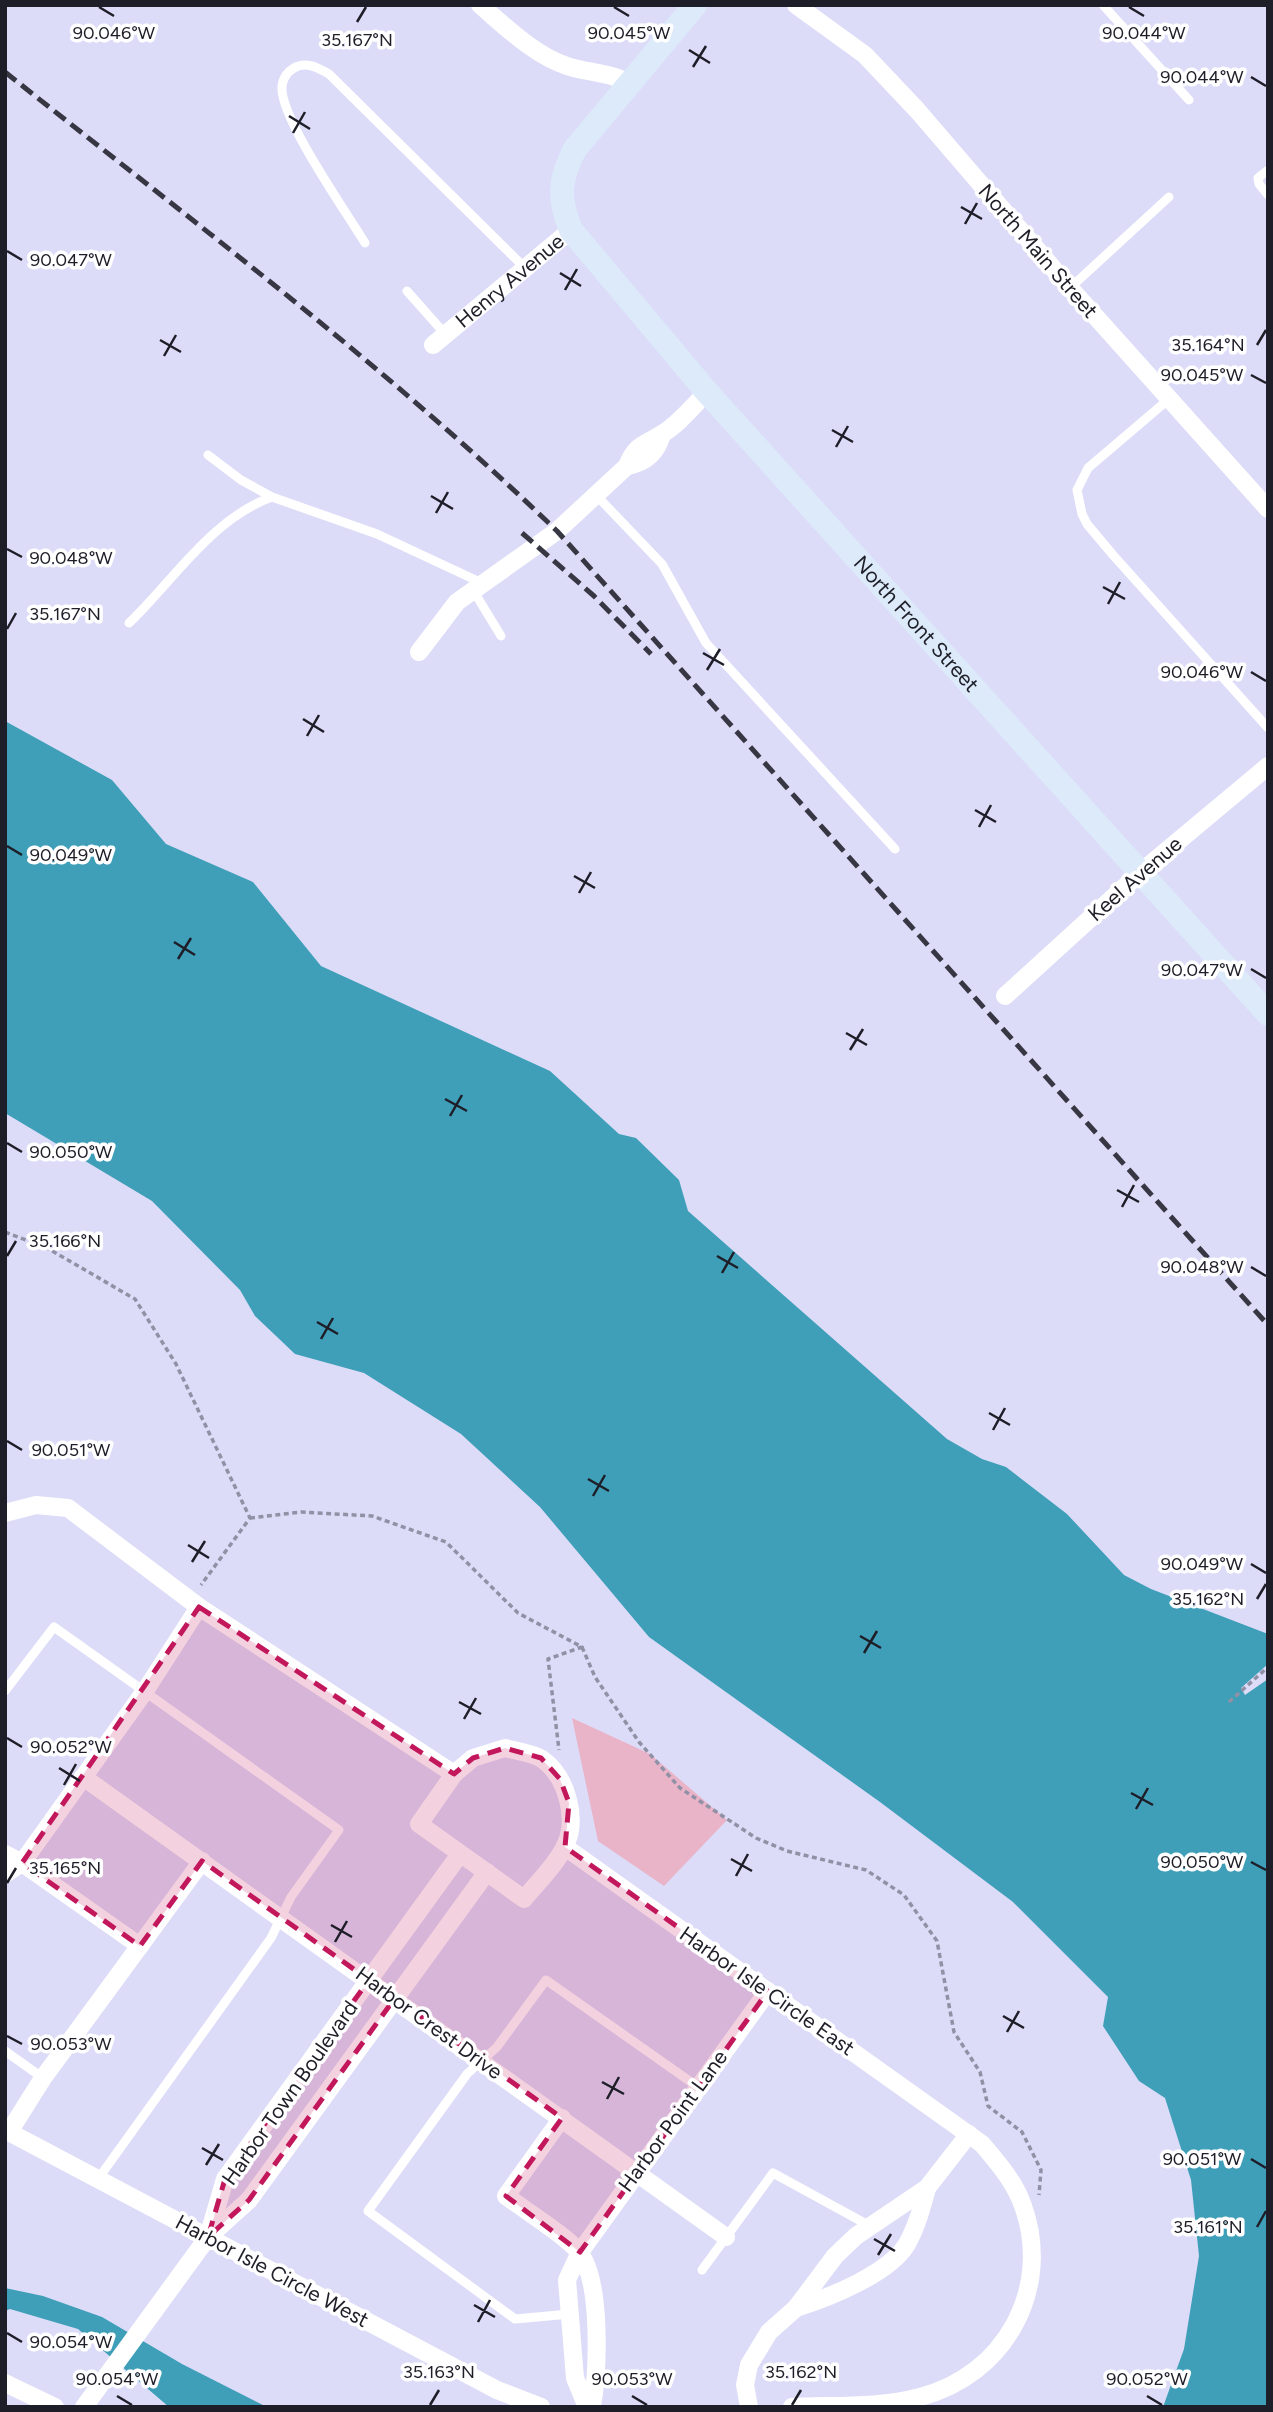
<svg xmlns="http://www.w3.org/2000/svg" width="1273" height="2412" font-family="Figtree,sans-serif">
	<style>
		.green { fill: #e9b3c8 }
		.water { fill: #3f9eb8 }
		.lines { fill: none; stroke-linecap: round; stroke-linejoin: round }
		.path { stroke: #9191a6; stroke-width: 3.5; stroke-dasharray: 5 3.5; stroke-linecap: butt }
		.lane { stroke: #fff; stroke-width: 9 }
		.street { stroke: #fff; stroke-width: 18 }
		.secondary { stroke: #dceafa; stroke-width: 24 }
		.rail { stroke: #373744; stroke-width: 5; stroke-dasharray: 14 7; stroke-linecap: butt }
		.marked { fill: #c2185b; fill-opacity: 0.2; stroke: #c2185b; stroke-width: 5; stroke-dasharray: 14 9; stroke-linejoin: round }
		.ticks { fill: none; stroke: #1e1e28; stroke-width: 2.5 }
		.labels { text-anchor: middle; stroke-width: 7; stroke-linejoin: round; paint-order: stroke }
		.street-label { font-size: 21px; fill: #1e1e28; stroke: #fff }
		.ticks-label { font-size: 18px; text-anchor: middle; fill: #1e1e28; stroke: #fff; stroke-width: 7; stroke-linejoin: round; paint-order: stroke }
	</style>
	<rect width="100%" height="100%" fill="#dcdcf9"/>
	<path class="green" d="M572,1718L650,1754L727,1820L664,1886L598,1841Z"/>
	<g class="water">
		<path d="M5,721L112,780L166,844L253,882L321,966L550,1071L619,1134L636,1138L679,1180L688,1211L947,1439L982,1459L1006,1467L1067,1514L1124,1575L1151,1589L1268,1634V1664L1241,1688L1245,1695L1268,1679V2407H1163L1184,2349L1199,2256L1191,2180L1165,2098L1139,2081L1103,2026L1108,1997L1013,1902L880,1802L649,1637L540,1507L461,1434L364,1373L295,1354L255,1316L240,1290L152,1201L5,1113Z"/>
		<path d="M5,2288L43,2296L102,2317L182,2364L267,2407H169L78,2329L10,2309L5,2311Z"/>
	</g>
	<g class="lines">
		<g class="path">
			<path d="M5,1232L47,1248L135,1299L176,1364L250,1518L201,1585"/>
			<path d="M250,1518L301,1512L372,1516L446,1542L518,1613L582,1647L548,1659L559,1750"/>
			<path d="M582,1647L595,1677L639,1742L680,1788L756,1838L787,1851L866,1870L904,1895L937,1941L954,2032L980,2072L988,2106L1022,2132L1041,2170L1039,2195"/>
			<path d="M1229,1702L1268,1667"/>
		</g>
		<g class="lane">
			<path d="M1103,5L1189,100"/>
			<path d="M1268,170L1258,178L1259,184L1268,195"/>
			<path d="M365,243C347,213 279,117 282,86C283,78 287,72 294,68C306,61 318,68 329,74L526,269"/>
			<path d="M1070,288L1169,197"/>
			<path d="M407,291L446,335"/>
			<path d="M1169,399L1088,468L1077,490L1082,514L1087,524L1113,555L1268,728"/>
			<path d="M208,455L241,480L272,497L377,534L482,583"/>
			<path d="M596,495L662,564L706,643L895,849"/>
			<path d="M473,590L501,636"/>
			<path d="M129,623C173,581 212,518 272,497"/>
			<path d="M5,1691L54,1627L339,1830L291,1897L271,1938L98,2179"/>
			<path d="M5,2051L43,2078"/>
			<path d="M702,2270L773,2173L870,2226"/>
			<path d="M570,2314L515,2319L368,2211L467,2074L497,2047L546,1980L698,2087"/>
		</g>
		<g class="street">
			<path d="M480,5C506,27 534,55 567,66C588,73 611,72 630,84"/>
			<path d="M796,5L865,55L917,110L1070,288L1268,509"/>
			<path id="s1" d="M433,345L571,230"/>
			<path d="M627,466C645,463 657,453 662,434"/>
			<path d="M419,652L457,602L557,531L627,466C636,444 644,445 662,434C679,424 694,405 707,392"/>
			<path d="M1005,996L1140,873L1268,766"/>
			<path d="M5,1513L36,1505L68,1508L199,1607L454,1774"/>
			<path d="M505,1748C516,1751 533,1753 542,1759C567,1777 579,1820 564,1848C555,1866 537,1883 524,1899L419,1824L454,1774L473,1758Z"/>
			<path d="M83,1777L726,2237"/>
			<path d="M565,1847L982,2144C998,2163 1015,2182 1023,2206C1053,2289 1004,2376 920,2397C879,2408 833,2405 792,2407"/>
			<path d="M5,1854L22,1863L140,1946"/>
			<path d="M5,1874L22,1863L145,1691L199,1607"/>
			<path d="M562,2118L506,2196C523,2209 568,2237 579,2252C602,2281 598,2371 592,2407"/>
			<path d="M5,2130L497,2390L541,2407"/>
			<path d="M9,2132L43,2078L202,1861"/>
			<path d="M208,2237L225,2179L460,1854"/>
			<path d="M796,2308C828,2298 889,2274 907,2244C917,2226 922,2207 927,2188"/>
			<path d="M5,2383L55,2407"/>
			<path d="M84,2407L208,2237L249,2200L487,1872"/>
			<path d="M587,2407L575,2378L567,2280L580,2252L768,1991"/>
			<path d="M749,2407L745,2385L749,2365L769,2332L796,2308L835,2256L856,2236L927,2188L969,2134"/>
		</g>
		<path class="secondary" id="s2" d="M695,5L575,149C559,179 558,199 571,230L707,392L1268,1014"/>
		<g class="rail">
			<path d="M5,72C192,221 385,365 557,531L1268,1325"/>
			<path d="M522,533L594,596L651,654"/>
		</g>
	</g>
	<path class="marked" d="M199,1607L454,1774L473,1758L505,1748L541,1758L560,1779L569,1803L565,1847L768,1991L580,2252L506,2196L562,2118L395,1998L249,2200L208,2237L225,2179L369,1980L202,1861L140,1946L22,1863Z"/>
	<path class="ticks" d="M99,7L114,16M614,7L629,16M1129,7L1144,16M357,22L366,7M689,50L710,63M693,67L706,46M1251,77L1266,86M289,116L310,129M293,133L305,112M961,207L982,219M965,224L977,203M7,251L22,260M560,273L581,286M565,290L577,269M160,340L181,352M1257,345L1266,330M164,356L176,335M1251,375L1266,383M832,430L853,442M836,447L848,426M431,496L453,509M436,513L448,492M7,549L22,557M1103,587L1125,599M1108,604L1120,582M7,629L16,613M703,653L724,665M707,670L720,649M1251,672L1266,681M303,719L324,732M307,736L319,715M975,810L996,822M979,827L991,805M7,846L22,855M574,876L595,888M579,893L591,872M174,942L195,955M178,959L191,938M1251,969L1266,978M846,1033L867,1045M850,1050L863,1029M445,1099L467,1111M450,1116L462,1095M7,1143L22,1152M1117,1190L1139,1202M1122,1207L1134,1185M7,1256L16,1241M717,1256L738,1268M1251,1267L1266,1276M722,1273L734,1252M317,1322L338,1334M321,1339L333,1318M989,1413L1010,1425M993,1430L1005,1408M7,1441L22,1450M588,1479L609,1491M593,1496L605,1475M188,1545L209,1558M192,1562L205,1541M1251,1564L1266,1573M1257,1599L1266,1584M860,1636L881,1648M864,1653L877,1631M459,1702L481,1714M464,1719L476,1698M7,1738L22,1747M59,1768L80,1781M64,1785L76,1764M1131,1793L1153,1805M1136,1809L1148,1788M731,1859L752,1871M1251,1862L1266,1870M736,1876L748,1854M7,1883L16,1868M331,1925L352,1937M335,1942L347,1921M1003,2016L1024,2028M1007,2032L1019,2011M7,2036L22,2044M602,2082L624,2094M607,2099L619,2077M202,2148L223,2160M1251,2159L1266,2168M206,2165L219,2144M1257,2227L1266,2211M874,2239L895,2251M878,2255L891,2234M474,2305L495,2317M478,2322L490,2300M7,2333L22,2342M117,2396L132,2405M632,2396L647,2405M1147,2396L1162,2405M430,2405L439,2390M792,2405L801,2390"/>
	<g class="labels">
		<g class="street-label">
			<text transform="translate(1038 251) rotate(49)" y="7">North Main Street</text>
			<text dy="7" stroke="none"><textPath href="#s1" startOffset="100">Henry Avenue</textPath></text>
			<text dy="7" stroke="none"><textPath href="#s2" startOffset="796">North Front Street</textPath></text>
			<text transform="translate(1135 879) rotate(-41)" y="7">Keel Avenue</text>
			<text transform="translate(767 1991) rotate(35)" y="7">Harbor Isle Circle East</text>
			<text transform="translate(429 2023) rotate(36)" y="7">Harbor Crest Drive</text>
			<text transform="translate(290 2093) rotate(-55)" y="7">Harbor Town Boulevard</text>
			<text transform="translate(673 2121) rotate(-54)" y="7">Harbor Point Lane</text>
			<text transform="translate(272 2271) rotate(28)" y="7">Harbor Isle Circle West</text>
		</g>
	</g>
	<g class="ticks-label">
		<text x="114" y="39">90.046°W</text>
		<text x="629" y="39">90.045°W</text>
		<text x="1144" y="39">90.044°W</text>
		<text x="357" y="46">35.167°N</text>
		<text x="1202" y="83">90.044°W</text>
		<text x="71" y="266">90.047°W</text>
		<text x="1208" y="351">35.164°N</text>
		<text x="1202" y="381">90.045°W</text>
		<text x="71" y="564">90.048°W</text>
		<text x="65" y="620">35.167°N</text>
		<text x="1202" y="678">90.046°W</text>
		<text x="71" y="861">90.049°W</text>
		<text x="1202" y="976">90.047°W</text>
		<text x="71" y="1158">90.050°W</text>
		<text x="65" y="1247">35.166°N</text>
		<text x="1202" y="1273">90.048°W</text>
		<text x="71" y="1456">90.051°W</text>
		<text x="1202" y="1570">90.049°W</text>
		<text x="1208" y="1605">35.162°N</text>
		<text x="71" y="1753">90.052°W</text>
		<text x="1202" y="1868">90.050°W</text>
		<text x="65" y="1874">35.165°N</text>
		<text x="71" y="2050">90.053°W</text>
		<text x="1202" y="2165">90.051°W</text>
		<text x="1208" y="2233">35.161°N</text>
		<text x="71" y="2348">90.054°W</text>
		<text x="439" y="2378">35.163°N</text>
		<text x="801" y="2378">35.162°N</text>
		<text x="117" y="2385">90.054°W</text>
		<text x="632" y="2385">90.053°W</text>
		<text x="1147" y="2385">90.052°W</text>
	</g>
	<rect width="1273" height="2412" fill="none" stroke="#1e1e28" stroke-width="14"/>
</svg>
